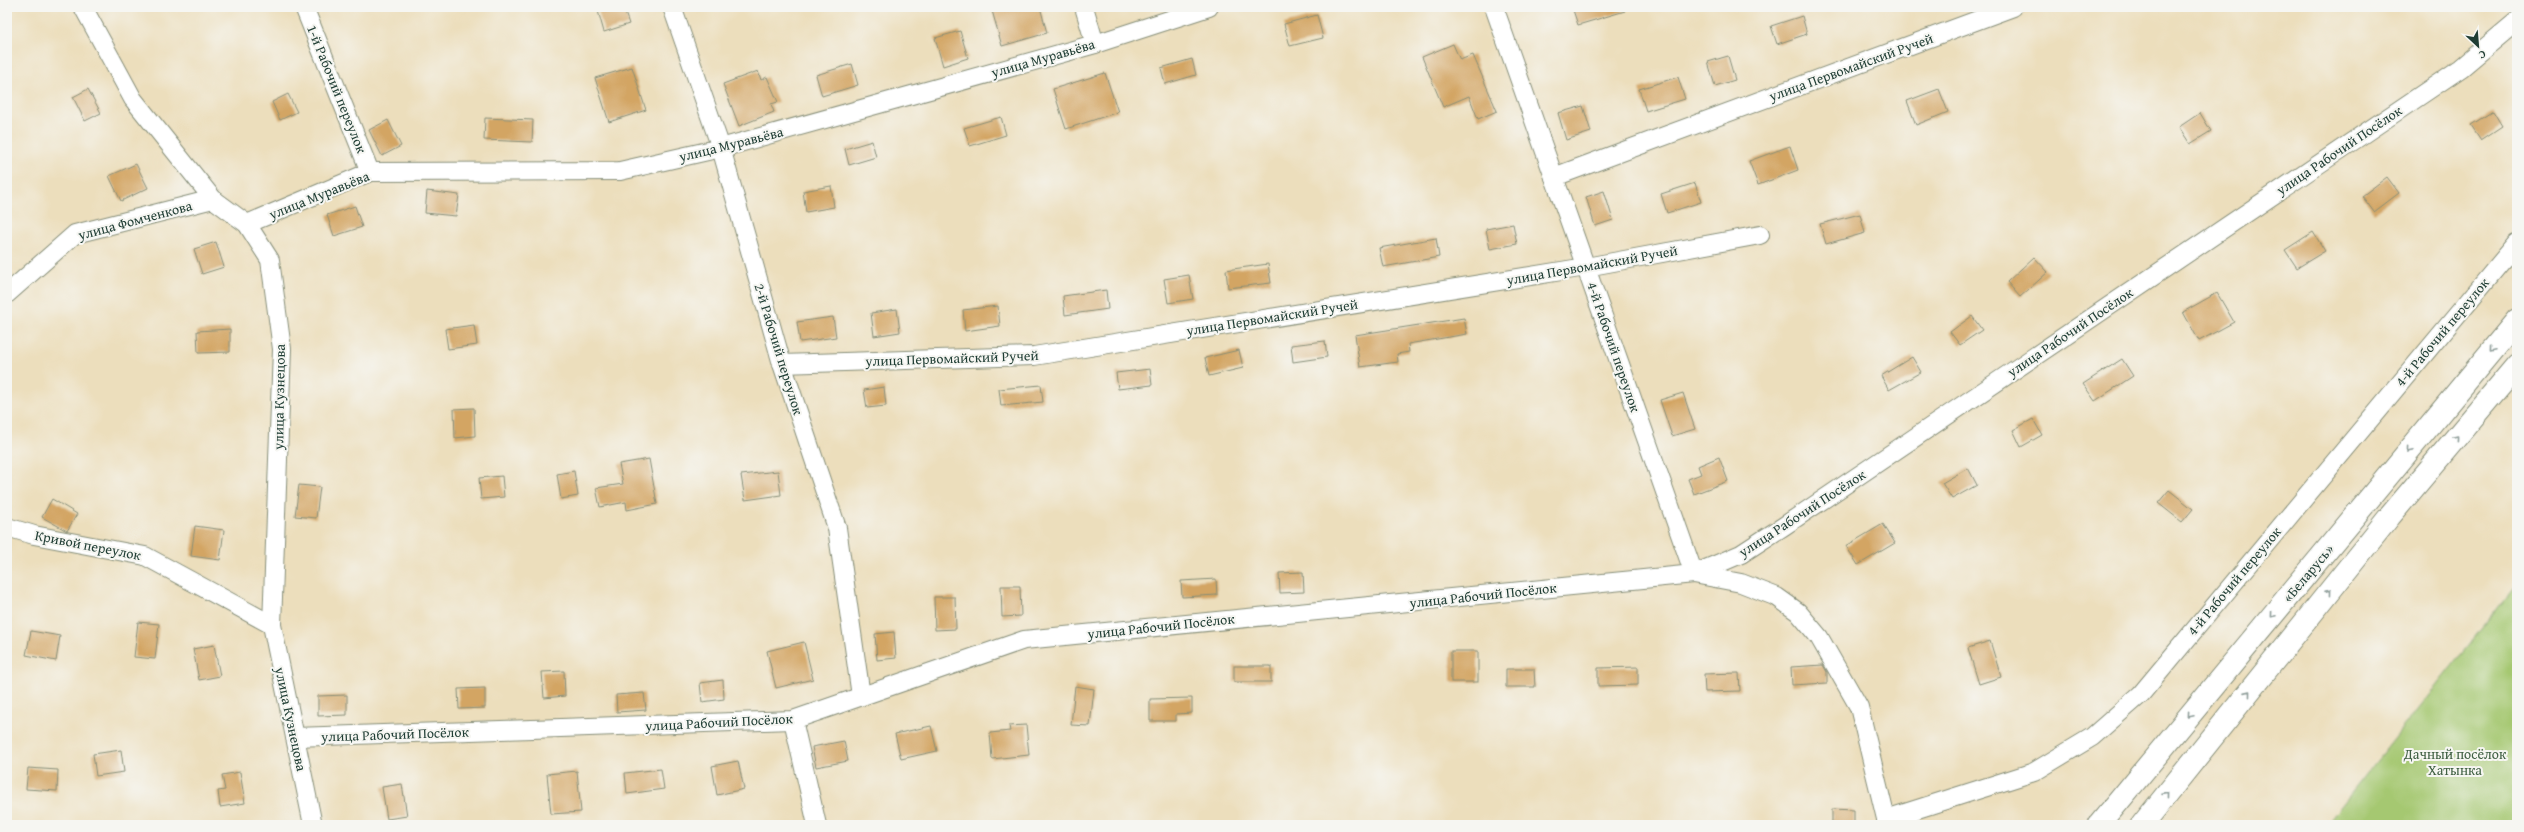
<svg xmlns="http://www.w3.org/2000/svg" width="2524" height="832" font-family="'Gentium Book Plus',serif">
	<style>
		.green { fill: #a5c871; stroke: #628252 }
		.building { fill: #d3a564 }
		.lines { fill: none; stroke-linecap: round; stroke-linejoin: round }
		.minor-casing { stroke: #868e78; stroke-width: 20 }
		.trunk-casing { stroke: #868e78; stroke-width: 24 }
		.minor { stroke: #fff; stroke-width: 18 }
		.trunk { stroke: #fff; stroke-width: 22 }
		.oneway { stroke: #8f9e9a }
		.labels { text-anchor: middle; stroke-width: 4; stroke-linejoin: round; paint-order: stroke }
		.street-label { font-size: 14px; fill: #1f3d34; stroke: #f6f6f2 }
		.park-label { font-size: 14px; fill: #406043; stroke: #f6f6f2 }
	</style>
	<rect width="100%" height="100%" fill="#f6f6f2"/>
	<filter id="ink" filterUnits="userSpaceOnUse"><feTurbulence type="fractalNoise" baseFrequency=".025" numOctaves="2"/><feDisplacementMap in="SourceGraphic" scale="8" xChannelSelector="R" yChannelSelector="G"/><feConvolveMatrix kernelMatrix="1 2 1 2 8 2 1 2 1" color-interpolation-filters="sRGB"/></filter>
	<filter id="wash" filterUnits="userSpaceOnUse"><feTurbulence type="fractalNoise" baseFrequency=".012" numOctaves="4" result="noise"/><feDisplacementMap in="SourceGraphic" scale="16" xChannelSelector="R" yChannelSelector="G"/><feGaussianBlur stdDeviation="0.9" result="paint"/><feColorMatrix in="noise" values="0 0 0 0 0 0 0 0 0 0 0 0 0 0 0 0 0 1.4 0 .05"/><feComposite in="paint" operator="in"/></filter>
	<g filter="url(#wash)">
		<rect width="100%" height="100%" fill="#ecdebc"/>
		<path class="green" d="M2517,584V825H2326Z"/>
		<g id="blocks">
			<g class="building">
				<path d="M612,7H623L629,24L604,32L598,11Z"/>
				<path d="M991,7H1040L1047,33L1002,46Z"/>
				<path d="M1572,7H1624L1625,11L1578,25Z"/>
				<path d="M1317,15L1323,38L1290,46L1284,24Z"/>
				<path d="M1802,16L1807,34L1777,44L1771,26Z"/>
				<path d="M960,31L968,58L943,66L935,38Z"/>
				<path d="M1453,44L1460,60L1473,55L1497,111L1478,119L1469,96L1443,107L1422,57Z"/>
				<path d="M1728,56L1735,80L1715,86L1708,62Z"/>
				<path d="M1192,59L1196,75L1165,84L1161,68Z"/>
				<path d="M852,64L858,85L822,96L816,75Z"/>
				<path d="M632,67L646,110L609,122L595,78Z"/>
				<path d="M758,71L761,80L767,77L778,102L771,104L774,112L739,126L723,84Z"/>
				<path d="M1105,73L1118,112L1066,129L1053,89Z"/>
				<path d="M1678,77L1685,99L1646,111L1639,89Z"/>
				<path d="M88,89L101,113L85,121L73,97Z"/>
				<path d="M1939,89L1948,112L1916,125L1907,101Z"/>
				<path d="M288,94L297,112L280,120L272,102Z"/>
				<path d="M1583,106L1591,132L1566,140L1558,113Z"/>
				<path d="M2493,111L2502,126L2481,140L2471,125Z"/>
				<path d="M2200,113L2211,131L2190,144L2179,127Z"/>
				<path d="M1001,117L1006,135L970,146L964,128Z"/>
				<path d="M485,118L533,120L532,142L484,140Z"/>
				<path d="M388,120L401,146L382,156L369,130Z"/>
				<path d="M872,141L876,157L849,165L845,149Z"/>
				<path d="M1790,146L1798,170L1758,185L1749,161Z"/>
				<path d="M136,164L148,188L121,201L109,176Z"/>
				<path d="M2387,177L2399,193L2374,212L2362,196Z"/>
				<path d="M1695,183L1701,202L1667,213L1661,194Z"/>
				<path d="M831,186L834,207L806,212L803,191Z"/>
				<path d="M427,191L459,195L456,216L425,213Z"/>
				<path d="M1604,191L1613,220L1595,226L1586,197Z"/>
				<path d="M355,206L362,227L334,236L327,215Z"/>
				<path d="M1860,214L1865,233L1826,244L1820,224Z"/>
				<path d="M1513,224L1517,244L1490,249L1486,229Z"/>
				<path d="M2313,232L2325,251L2297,268L2285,250Z"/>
				<path d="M1436,238L1439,257L1383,267L1379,248Z"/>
				<path d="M216,242L224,267L202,274L194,249Z"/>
				<path d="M2034,257L2048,272L2020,297L2007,282Z"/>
				<path d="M1268,264L1271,283L1228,288L1226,270Z"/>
				<path d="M1189,275L1193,299L1168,303L1164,279Z"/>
				<path d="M1106,290L1108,309L1065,315L1063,296Z"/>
				<path d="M2217,293L2234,322L2199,341L2183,312Z"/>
				<path d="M998,306L1000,326L965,331L963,310Z"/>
				<path d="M897,309L900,332L874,336L871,313Z"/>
				<path d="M1972,316L1982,330L1960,345L1950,332Z"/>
				<path d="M833,317L836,337L800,342L797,322Z"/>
				<path d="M1464,318L1467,334L1408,344L1409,352L1397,354L1398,362L1360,367L1355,335Z"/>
				<path d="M474,325L477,345L448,349L445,329Z"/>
				<path d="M230,329V352L198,353L197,331Z"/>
				<path d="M1325,341L1327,357L1293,362L1291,345Z"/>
				<path d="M1239,350L1243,368L1209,376L1205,358Z"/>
				<path d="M1912,357L1921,372L1889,390L1881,376Z"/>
				<path d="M2122,359L2133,376L2095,401L2083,384Z"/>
				<path d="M1150,369L1152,385L1118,389L1116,373Z"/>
				<path d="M1041,385L1043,402L1001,406L999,389Z"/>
				<path d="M884,387L886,406L867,408L864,390Z"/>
				<path d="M1683,393L1695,429L1672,436L1660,400Z"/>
				<path d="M474,408L475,436L455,438L454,409Z"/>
				<path d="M2033,419L2042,435L2021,447L2013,430Z"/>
				<path d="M1719,457L1728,481L1694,494L1688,479L1701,474L1698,466Z"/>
				<path d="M649,459L657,504L627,510L626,502L600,507L596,488L623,484L619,464Z"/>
				<path d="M1968,468L1977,485L1952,499L1942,483Z"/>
				<path d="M574,471L578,496L561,499L557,474Z"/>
				<path d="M778,471L781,495L745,500L741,475Z"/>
				<path d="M502,476L504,497L481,499L479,478Z"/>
				<path d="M299,485L320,487L316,518L295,516Z"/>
				<path d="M2169,490L2193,509L2182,522L2158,503Z"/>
				<path d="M52,499L77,514L67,531L42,517Z"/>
				<path d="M1883,524L1895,543L1858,565L1846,546Z"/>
				<path d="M195,526L224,530L220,560L191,556Z"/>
				<path d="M1303,572L1304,592L1280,593L1279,573Z"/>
				<path d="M1216,579L1217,595L1182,597L1181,581Z"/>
				<path d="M1001,586H1020L1021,616L1002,617Z"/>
				<path d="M934,597H955L956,629L935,630Z"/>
				<path d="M138,622L159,624L155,659L134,657Z"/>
				<path d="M31,631L60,636L56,661L26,655Z"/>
				<path d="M894,632L896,658L877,660L875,634Z"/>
				<path d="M1990,641L2001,677L1979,684L1968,648Z"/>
				<path d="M804,642L813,679L776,688L767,651Z"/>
				<path d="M214,645L220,676L199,680L193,649Z"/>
				<rect x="1451" y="651" width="27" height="31"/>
				<path d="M1823,665L1827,672V683L1792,685L1791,667Z"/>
				<rect x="1234" y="666" width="37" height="16"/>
				<path d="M1638,667V685L1598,686V668Z"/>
				<path d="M1506,669H1534L1535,687H1506Z"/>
				<path d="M564,671L565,696L544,698L542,672Z"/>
				<path d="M1739,673L1740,691L1705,692L1704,674Z"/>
				<path d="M723,680L724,699L702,702L700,683Z"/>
				<path d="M1075,686L1094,689L1090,726L1071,725Z"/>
				<path d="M485,688V708L459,709L458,689Z"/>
				<path d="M644,693L646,710L617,712L616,695Z"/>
				<path d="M347,695V715L318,716V696Z"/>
				<path d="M1192,698V713L1176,714V721H1150V699Z"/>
				<path d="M1026,725L1029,755L992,759L990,733L1010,731L1009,726Z"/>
				<path d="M931,726L937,751L901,759L895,734Z"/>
				<path d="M844,741L848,761L816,767L812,747Z"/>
				<path d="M121,750L124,772L96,776L93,754Z"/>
				<path d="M738,761L744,789L717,795L712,766Z"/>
				<path d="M28,768L58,770L57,791L26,789Z"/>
				<path d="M661,769L664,789L627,794L625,773Z"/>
				<path d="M577,771L581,812L551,814L547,774Z"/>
				<path d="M240,772L245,803L220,807L218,791L225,790L222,775Z"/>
				<path d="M402,784L407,816L387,819L382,787Z"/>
				<path d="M1832,809L1854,810V825H1832Z"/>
			</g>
		</g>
	</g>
	<g filter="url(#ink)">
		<use href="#blocks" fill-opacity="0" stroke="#868e78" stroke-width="1"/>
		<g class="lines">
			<g class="minor-casing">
				<g id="minor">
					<path d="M83,7L133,99L213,199L247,224L270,260L282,349L272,625L313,825"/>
					<path d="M304,7L370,172"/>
					<path d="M672,7L721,148L782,364L837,528L861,696"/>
					<path d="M1084,7L1095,44"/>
					<path d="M1494,7L1694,574"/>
					<path d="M1554,177L2013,7"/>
					<path d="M247,224L370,172L620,171L721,148L1095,44L1209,7"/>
					<path d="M7,294L75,234L213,199"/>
					<path d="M782,364L1034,356L1586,267L1760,235"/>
					<path d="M7,527L34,535L145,556L272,625"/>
					<path d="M1694,574L1741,583L1777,597L1798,612L1819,637L1859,707L1886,819"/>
					<path d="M793,720L817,825"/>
					<path d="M295,737L793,720L1024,640L1694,574L1741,554L1784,526L2461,68L2517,21"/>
					<path d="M1887,825L1886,819L2034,772L2092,737L2141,694L2517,243"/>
				</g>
			</g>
			<g class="trunk-casing">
				<g id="trunk">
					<path d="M2099,825L2517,320"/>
					<path d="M2142,825L2390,516L2517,365"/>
				</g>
			</g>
			<use href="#minor" class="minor"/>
			<use href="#trunk" class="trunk"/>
		</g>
		<defs><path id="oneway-chevron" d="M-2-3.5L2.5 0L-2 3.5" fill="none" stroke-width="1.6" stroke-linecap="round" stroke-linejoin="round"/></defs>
		<g class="oneway">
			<use href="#oneway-chevron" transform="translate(2492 350) rotate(130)"/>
			<use href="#oneway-chevron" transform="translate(2456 438) rotate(-50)"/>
			<use href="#oneway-chevron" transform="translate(2409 450) rotate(130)"/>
			<use href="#oneway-chevron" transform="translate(2329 592) rotate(-51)"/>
			<use href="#oneway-chevron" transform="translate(2273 615) rotate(130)"/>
			<use href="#oneway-chevron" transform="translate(2248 693) rotate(-51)"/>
			<use href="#oneway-chevron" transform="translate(2190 715) rotate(130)"/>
			<use href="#oneway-chevron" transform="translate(2166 795) rotate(-51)"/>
		</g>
	</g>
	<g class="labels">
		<g class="street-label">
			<text transform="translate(1043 58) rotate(-16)" y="5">улица Муравьёва</text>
			<text transform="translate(1851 67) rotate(-20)" y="5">улица Первомайский Ручей</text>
			<text transform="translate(337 89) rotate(68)" y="5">1-й Рабочий переулок</text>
			<text transform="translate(731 144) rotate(-14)" y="5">улица Муравьёва</text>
			<text transform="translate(2339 150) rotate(-34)" y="5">улица Рабочий Посёлок</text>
			<text transform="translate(319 195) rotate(-22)" y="5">улица Муравьёва</text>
			<text transform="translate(135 220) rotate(-15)" y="5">улица Фомченкова</text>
			<text transform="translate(1592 265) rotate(-10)" y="5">улица Первомайский Ручей</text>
			<text transform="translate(1272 317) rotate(-9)" y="5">улица Первомайский Ручей</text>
			<text transform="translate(2070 332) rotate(-34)" y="5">улица Рабочий Посёлок</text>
			<text transform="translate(2442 332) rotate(-50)" y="5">4-й Рабочий переулок</text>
			<text transform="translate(1614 347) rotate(71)" y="5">4-й Рабочий переулок</text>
			<text transform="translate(779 349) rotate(73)" y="5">2-й Рабочий переулок</text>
			<text transform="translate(952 358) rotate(-2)" y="5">улица Первомайский Ручей</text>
			<text transform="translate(279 397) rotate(-89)" y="5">улица Кузнецова</text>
			<text transform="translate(1802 513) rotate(-33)" y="5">улица Рабочий Посёлок</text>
			<text transform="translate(88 545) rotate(11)" y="5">Кривой переулок</text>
			<text transform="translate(2308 573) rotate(-50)" y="5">«Беларусь»</text>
			<text transform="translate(2234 581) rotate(-50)" y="5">4-й Рабочий переулок</text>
			<text transform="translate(1483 595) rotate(-6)" y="5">улица Рабочий Посёлок</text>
			<text transform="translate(1161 626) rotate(-6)" y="5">улица Рабочий Посёлок</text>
			<text transform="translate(291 719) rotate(78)" y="5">улица Кузнецова</text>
			<text transform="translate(719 722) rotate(-3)" y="5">улица Рабочий Посёлок</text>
			<text transform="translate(395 734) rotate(-2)" y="5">улица Рабочий Посёлок</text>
		</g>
		<g class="park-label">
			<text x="2455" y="759">Дачный посёлок<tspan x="2455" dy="16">Хатынка</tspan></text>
		</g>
	</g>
	<rect width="2524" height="832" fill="none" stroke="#f6f6f2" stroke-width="24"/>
	<g transform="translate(2478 46) rotate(154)" stroke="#f6f6f2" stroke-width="3" paint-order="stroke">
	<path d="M0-3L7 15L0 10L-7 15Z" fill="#1f3d34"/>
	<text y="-6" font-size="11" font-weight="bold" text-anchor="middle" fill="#1f3d34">С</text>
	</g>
</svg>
